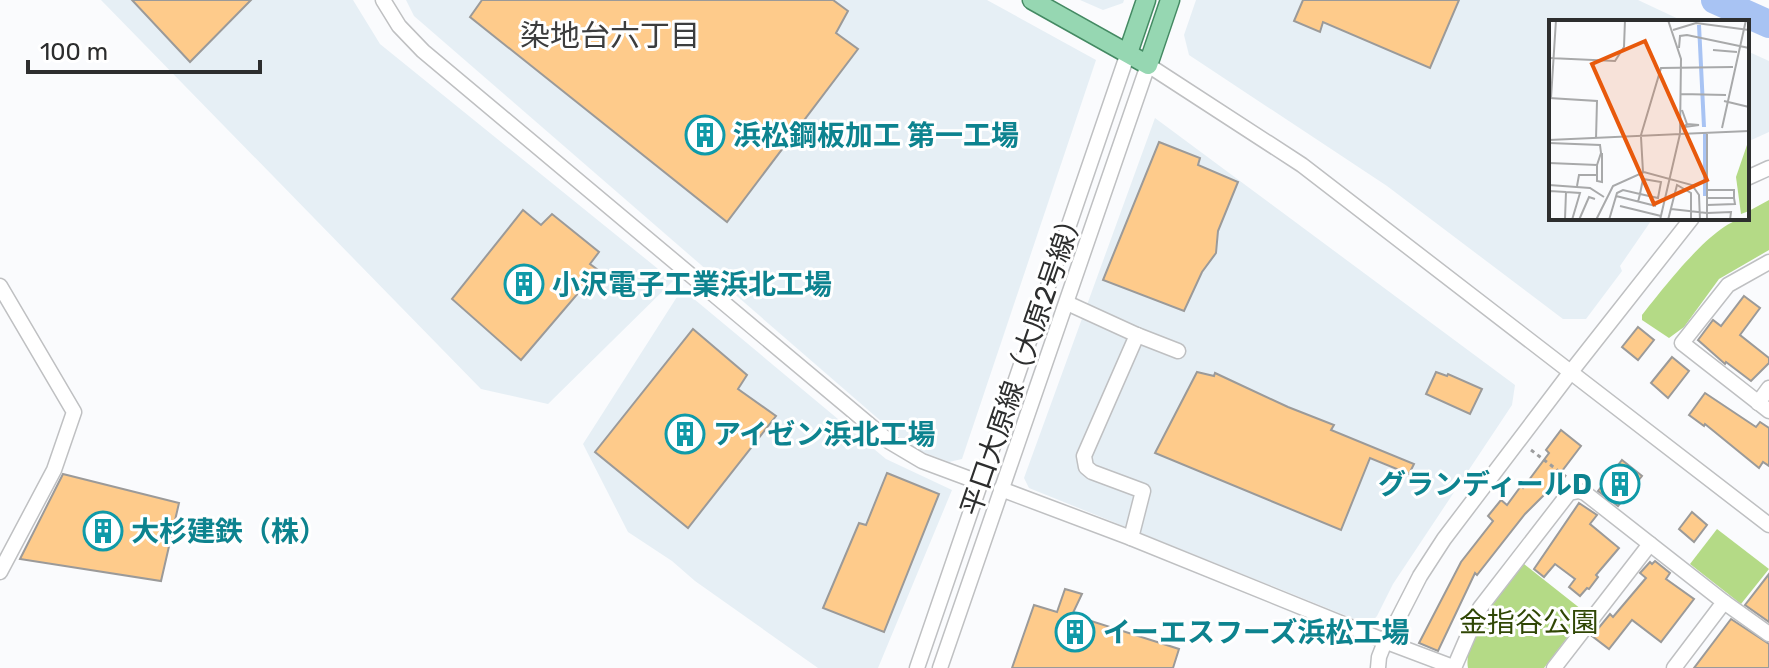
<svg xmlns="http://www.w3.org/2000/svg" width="1769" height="668" font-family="Rubik,'Noto Sans JP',sans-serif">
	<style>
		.built { fill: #e6eff5 }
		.green { fill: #b4da86 }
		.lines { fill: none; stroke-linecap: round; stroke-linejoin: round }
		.river { stroke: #a8c3f3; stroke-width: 28 }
		.building { fill: #fecb8b; stroke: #9b9a99; stroke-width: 2 }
		.minor-casing { stroke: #bfc0c2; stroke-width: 17 }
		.major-casing { stroke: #448a63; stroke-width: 21 }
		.path { stroke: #9c9d9e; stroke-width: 3; stroke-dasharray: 4 4; stroke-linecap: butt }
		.minor { stroke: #fff; stroke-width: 14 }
		.major { stroke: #96d7b2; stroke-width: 18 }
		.labels { text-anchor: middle; stroke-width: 6; stroke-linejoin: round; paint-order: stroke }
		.culture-label { font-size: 28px; font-weight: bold; fill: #0d838f; stroke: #fff; text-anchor: start }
		.street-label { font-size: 28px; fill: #2d2e2e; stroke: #fff }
		.park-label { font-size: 28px; fill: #304705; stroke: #fff }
		.neighbourhood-label { font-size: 30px; fill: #3c3d3e; stroke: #fff }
		.inset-river { fill: none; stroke: #a8c3f3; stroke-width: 4 }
		.inset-road { fill: none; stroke: #a8a9aa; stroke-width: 2 }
		.view { fill: #e8590c; fill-opacity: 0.15; stroke: #e8590c; stroke-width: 4 }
		.inset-edge { fill: none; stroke: #2d2e2e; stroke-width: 4 }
	</style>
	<rect width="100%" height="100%" fill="#fafbfd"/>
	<g class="built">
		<path d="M101,0H353L380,44L673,281L548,404L481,389Z"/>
		<path d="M406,0H987L1096,60L962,459L949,462L912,448L414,16Z"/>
		<path d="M1080,0H1124L1123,3L1103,10Z"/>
		<path d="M1196,0H1638L1685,22H1551V218H1653L1620,266L1622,271L1586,319H1563L1387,186L1189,55L1184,35Z"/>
		<path d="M1747,51L1769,61V132L1747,142Z"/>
		<path d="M1155,118L1515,385L1512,405L1393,584L1377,616L1369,625L1029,488L1024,478Z"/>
		<path d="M682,289L886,459L952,490L878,668H818L695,581L672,561L628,532L583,444Z"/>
	</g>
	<g class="green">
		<path d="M1769,200V250L1719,279L1684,327L1669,338L1642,320V315C1662,290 1716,218 1747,218V212Z"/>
		<path d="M1717,529L1769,569L1741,604L1690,564Z"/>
		<path d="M1524,564L1586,613L1544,668H1468C1462,639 1506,586 1524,564Z"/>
	</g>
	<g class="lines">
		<path class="river" d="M1715,0L1769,24"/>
	</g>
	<g class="building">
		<path d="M132,0H251L190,62Z"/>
		<path d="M482,0H833L848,11L836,33L858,49L727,222L470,17Z"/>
		<path d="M1303,0H1459L1430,68L1323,22L1320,32L1294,21Z"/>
		<path d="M1159,142L1200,158L1198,165L1238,182L1218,231L1216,253L1202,272L1184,311L1103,280Z"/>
		<path d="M523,210L541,225L552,214L599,252L590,264L598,270L521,360L452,299Z"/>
		<path d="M1744,296L1760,308L1740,335L1769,358V363L1751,381L1726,362L1725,364L1698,340L1713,320L1721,326Z"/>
		<path d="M1638,327L1654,340L1638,360L1622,347Z"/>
		<path d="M693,329L747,375L738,389L776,416L688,528L595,452Z"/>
		<path d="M1672,357L1689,371L1668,398L1651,383Z"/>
		<path d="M1197,372L1214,376L1215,373L1288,407L1334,425L1331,430L1414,464L1409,474L1370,458L1341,530L1155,453Z"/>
		<path d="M1436,372L1447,376L1448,374L1482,389L1470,414L1426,394Z"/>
		<path d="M1705,393L1756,427L1760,422L1769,428V466L1763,462L1759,468L1705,424L1704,426L1689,415Z"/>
		<path d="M1561,430L1581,446L1543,496L1525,514L1477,575L1475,573L1438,651L1419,643L1461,562L1493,521L1488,516L1501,500L1507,505L1521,486L1523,488L1549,453L1546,450Z"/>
		<path d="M1622,460L1642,476L1618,506L1598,491Z"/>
		<path d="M887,473L939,494L884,632L823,608L859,523L866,525Z"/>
		<path d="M63,474L179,503L161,581L20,559Z"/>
		<path d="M1579,503L1597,515L1590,524L1619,548L1596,575L1598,577L1589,589L1587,588L1580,596L1569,587L1575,579L1555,564L1544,577L1534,569Z"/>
		<path d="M1692,512L1707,525L1694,542L1679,529Z"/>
		<path d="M1655,561L1670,573L1666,579L1694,599L1661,642L1632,620L1609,649L1592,636L1610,614L1613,617L1646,578L1640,573L1650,562L1652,564Z"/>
		<path d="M1769,574V622L1745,605Z"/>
		<path d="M1065,589L1082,594L1072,615L1179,649L1173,668H1012L1034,605L1057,612Z"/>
		<path d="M1731,619L1769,644V668H1694Z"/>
	</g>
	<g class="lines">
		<g class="minor-casing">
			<g id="minor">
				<path d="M383,0L399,26L423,51L890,442L922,461L981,483"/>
				<path d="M1747,178L1769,168"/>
				<path d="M1769,262L1728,285L1682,343L1769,411"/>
				<path d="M0,286L74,412L54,470L0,572"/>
				<path d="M1067,303L1137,335L1178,351"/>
				<path d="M1758,403L1769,388"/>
				<path d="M1001,489L1131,538L1385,641"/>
				<path d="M1131,538L1143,491L1092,472L1086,467L1084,456L1137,335"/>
				<path d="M1724,602L1769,634"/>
				<path d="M1392,644L1453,667"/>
				<path d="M917,668L1128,53"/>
				<path d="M940,668L1148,65L1302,165L1769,525"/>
				<path d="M1378,668L1379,657L1390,629L1398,619L1420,576L1444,539L1570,373L1692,218"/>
				<path d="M1454,668L1480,608L1569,493L1579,491L1585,493L1724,602L1674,668"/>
				<path d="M1554,668L1650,544"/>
			</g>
		</g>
		<g class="major-casing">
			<g id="major">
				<path d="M1032,0L1148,65L1170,0"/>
				<path d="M1128,53L1146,0"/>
			</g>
		</g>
		<path class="path" d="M1531,450L1569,479"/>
		<use href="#minor" class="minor"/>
		<use href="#major" class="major"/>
	</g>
	<defs>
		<g id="building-ring" transform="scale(2)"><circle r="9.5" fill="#fff" stroke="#0f9aa8" stroke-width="1.5"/><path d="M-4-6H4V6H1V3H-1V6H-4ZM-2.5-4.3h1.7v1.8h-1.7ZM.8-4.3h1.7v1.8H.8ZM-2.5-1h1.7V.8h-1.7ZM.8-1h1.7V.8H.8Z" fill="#0f9aa8"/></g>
	</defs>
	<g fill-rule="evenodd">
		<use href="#building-ring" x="705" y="135"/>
		<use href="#building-ring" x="524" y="284"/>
		<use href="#building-ring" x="685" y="434"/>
		<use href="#building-ring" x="1620" y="484"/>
		<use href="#building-ring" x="103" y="531"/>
		<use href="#building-ring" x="1075" y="632"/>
	</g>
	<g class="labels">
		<g class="culture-label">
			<text x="733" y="145">浜松鋼板加工 第一工場</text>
			<text x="552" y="294">小沢電子工業浜北工場</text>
			<text x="713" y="444">アイゼン浜北工場</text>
			<text x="1592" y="494" text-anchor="end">グランディールD</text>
			<text x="131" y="541">大杉建鉄（株）</text>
			<text x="1103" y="642">イーエスフーズ浜松工場</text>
		</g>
		<g class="street-label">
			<text transform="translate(1022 361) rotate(-71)" y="10">平口大原線（大原2号線）</text>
		</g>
		<g class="park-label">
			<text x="1529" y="632">金指谷公園</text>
		</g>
		<g class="neighbourhood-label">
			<text x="610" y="46">染地台六丁目</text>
		</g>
	</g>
	<g transform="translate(1549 20)">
		<rect width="200" height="200" fill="#fafbfd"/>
		<path d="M199,122L200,191L192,194L187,157Z" fill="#b4da86"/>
		<path class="inset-river" d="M150,5L155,107M156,113V176"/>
		<path class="inset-road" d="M119,0L132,39L131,114L200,111M124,10L147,3L200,10M130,28L131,16L138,15L200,28M164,30L188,32M0,38L66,41L75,27L76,0M132,74L177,75M0,78L48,81L47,119M2,78L7,0M175,81L200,87M133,90L138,104L150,105L135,107L138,104M173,108L197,0M158,114V200M92,115L112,48L184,47M92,117L94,152M0,120L131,114L111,200M0,123L51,125L52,133L48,145L0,143M48,145V161L53,162V133M0,165L41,168L55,177M28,166L30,155H48M158,170H185V178M67,176L107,186M158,185L186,184L185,178H158M71,186L112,196M0,189L1,171L17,172M122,189L158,193M158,193L182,192L181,200M16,199L17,172L31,173L23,200M30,200L40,177L46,179M47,200L64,166L95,152L143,165L150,175L151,200M60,200L68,173L74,170L91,174L109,178L112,162L94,159L91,174L89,182M119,200L128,165L142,173V200"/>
		<path class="view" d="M96,21L158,160L105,184L43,44Z"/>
		<rect width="200" height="200" class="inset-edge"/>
	</g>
	<path d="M28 60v12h232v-12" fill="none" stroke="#2d2e2e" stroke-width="4"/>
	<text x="40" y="60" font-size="24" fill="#2d2e2e" stroke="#ffffff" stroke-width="6" paint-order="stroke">100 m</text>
</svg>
